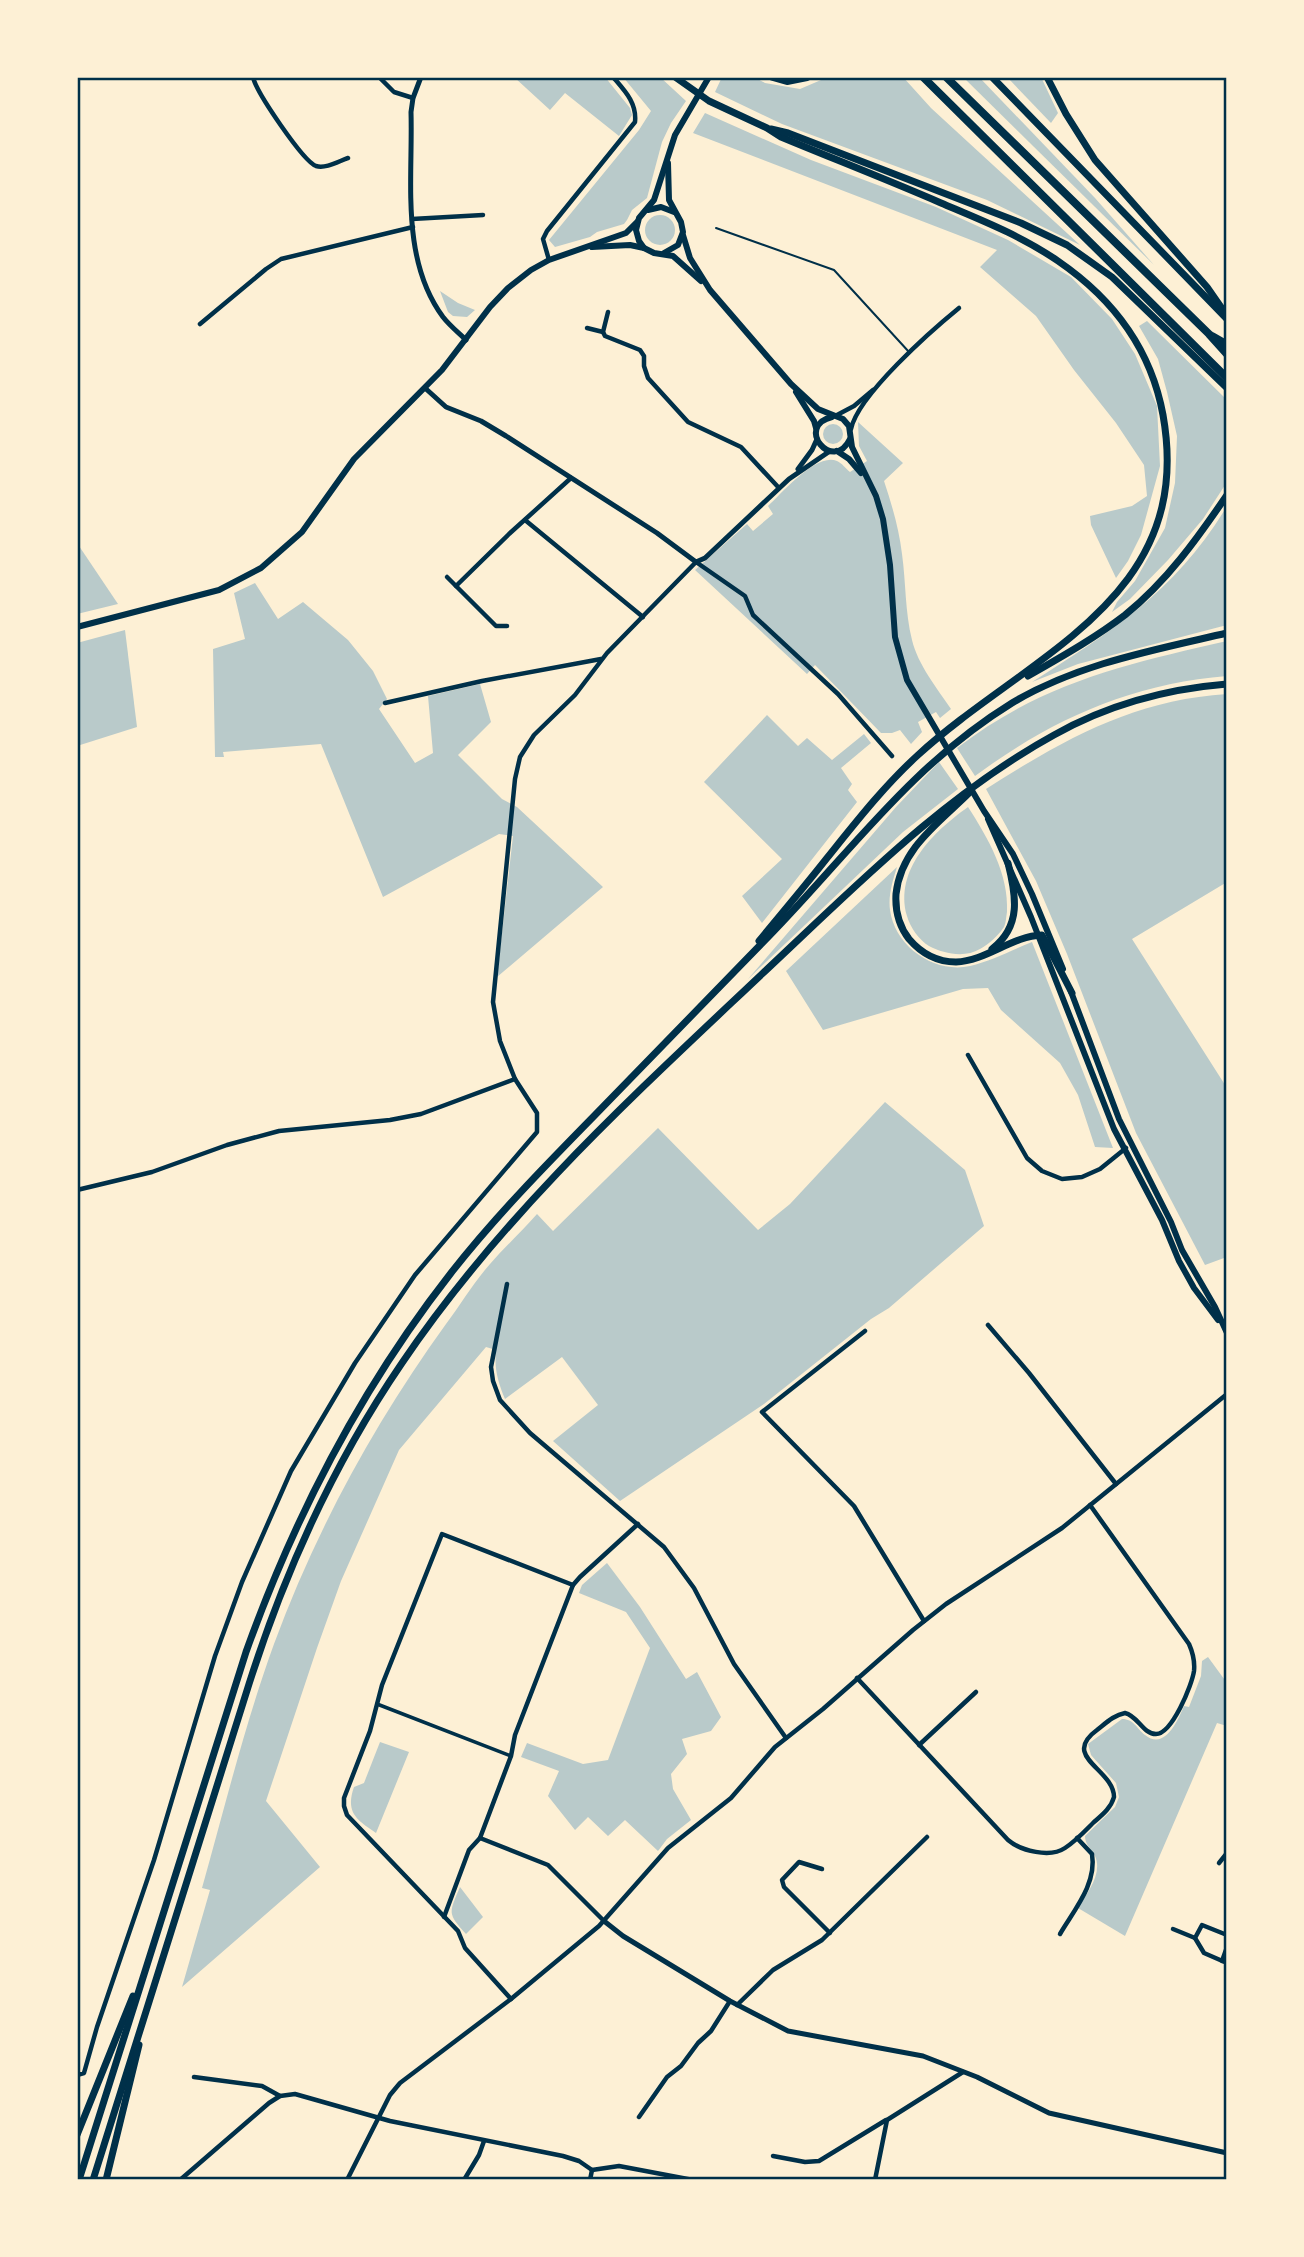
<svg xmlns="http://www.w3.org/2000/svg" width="1304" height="2257" font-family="'Asap Condensed',sans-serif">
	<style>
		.green { fill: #b9caca }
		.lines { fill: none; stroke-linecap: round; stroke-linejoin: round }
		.service { stroke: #003049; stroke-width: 2 }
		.pedestrian { stroke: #003049; stroke-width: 3.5 }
		.minor { stroke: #003049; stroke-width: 4.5 }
		.tertiary { stroke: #003049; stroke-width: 5 }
		.secondary { stroke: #003049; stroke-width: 6 }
		.trunk { stroke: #003049; stroke-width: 7 }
		.motorway { stroke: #003049; stroke-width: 8 }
		.neatline { fill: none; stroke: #003049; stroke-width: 2.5 }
	</style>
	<rect width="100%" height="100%" fill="#fdf0d5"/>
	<g class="green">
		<path d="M514,77H605L630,108L632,115L619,136L565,93L550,110Z"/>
		<path d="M623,77H660L686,101L671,123L662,142L647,198L632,210L627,220L624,224L597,232L590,237L555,247L549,240L639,130L651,111Z"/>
		<path d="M722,77H754L765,83L800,89L828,77H903L931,108L1080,245L987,200L782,124L715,92Z"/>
		<path d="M963,77H979L1095,198L1154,265Z"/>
		<path d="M1007,77H1041L1058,113L1051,123Z"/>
		<path d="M705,113L811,160L936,207L1008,240L1071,277L1112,319L1135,354L1157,406L1160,466L1141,535L1128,561L1116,578L1091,525L1090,516L1132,506L1147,496L1144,465L1116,423L1074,370L1036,316L980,267L997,250L693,133Z"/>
		<circle cx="660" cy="230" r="15"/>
		<path d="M440,291L458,303L475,310L467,317L453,316L448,312Z"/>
		<path d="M1147,321L1227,400V482L1203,519L1168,560L1130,599L1112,612L1117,602L1135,581L1165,528L1175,483L1177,436L1167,392L1158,359L1139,326Z"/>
		<path d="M858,422L903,463L884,481C892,505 899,529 902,554C906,583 905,612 912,640C918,665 937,688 951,709L940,718L936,712L918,722L922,732L911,744L900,730L892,733H881L815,665L807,674L695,570L747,524L753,531L773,514L768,506C782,493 817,452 837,461C842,463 846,469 850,472L867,461L859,446Z"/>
		<circle cx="833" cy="434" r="10"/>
		<path d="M1224,511V523L1227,537V625L1078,664L1032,682C1111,632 1174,592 1224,511Z"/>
		<path d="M77,543L118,604L77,614Z"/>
		<path d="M255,583L278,619L303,602L348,640L373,671L387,699L379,709L415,763L433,753L428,696L480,684L491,722L458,755L502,799L517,807L603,887L497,977L513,836L499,834L383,897L321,744L223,752L224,757H215L213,649L245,639L234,593Z"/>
		<path d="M125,630L137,727L77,746V643Z"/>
		<path d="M1227,641V676C1131,684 1052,719 975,776L957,748C1041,683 1126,664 1227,641Z"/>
		<path d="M1227,694V882L1132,939L1227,1088V1262L1224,1258L1205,1265L1136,1133L1067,954L1036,881L986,789C1063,740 1133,700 1227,694Z"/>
		<path d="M767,715L798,746L807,738L832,760L864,734L871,743L841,768L852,784L848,790L857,802L762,923L742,896L782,859L704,782Z"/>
		<path d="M939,762L958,789L903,832L748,979L896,807Z"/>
		<path d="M968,807C988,838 1009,874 1007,912C1006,917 1006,923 1004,927C998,936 989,944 980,949C965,958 944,954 929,946C919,940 910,927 907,916C894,870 933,832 968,807Z"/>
		<path d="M897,867C893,880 888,895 890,910C895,947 935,974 970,966C991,961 1012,950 1032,942L1113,1148L1095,1147L1078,1095L1060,1063L1001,1010L988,988L963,989L823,1030L786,971Z"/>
		<path d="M885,1102L965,1170L984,1226L889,1308L871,1319L764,1404L620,1501L553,1441L598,1405L562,1357L505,1399C498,1382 494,1369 496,1350L486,1347L399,1450L341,1581L317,1648L266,1801L320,1867L182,1987L210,1890L202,1888C225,1806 245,1724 274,1644C316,1530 375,1422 446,1324C461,1304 474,1282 490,1264C505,1247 522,1231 537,1214L553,1231L658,1128L758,1230L790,1204Z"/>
		<path d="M607,1563L640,1607L686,1679L697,1672L721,1717L711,1731L682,1739L687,1754L671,1774L673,1789L691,1820L667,1839L658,1851L625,1820L608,1836L588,1817L575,1830L548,1796L559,1771L521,1757L527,1743L583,1764L608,1760L650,1648L626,1612L579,1593L582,1585Z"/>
		<path d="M1208,1657L1227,1683V1726L1217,1723L1125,1936L1078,1908C1087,1893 1103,1874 1095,1856C1091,1848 1085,1845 1085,1836L1115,1807L1119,1797L1116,1783L1091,1755L1088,1744L1122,1719C1134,1719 1136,1728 1145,1735C1165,1751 1178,1720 1184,1706L1189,1707L1201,1676L1202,1661Z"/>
		<path d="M380,1742L409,1752L376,1833C357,1820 345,1813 354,1787L364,1783Z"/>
		<path d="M460,1887L483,1917L466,1934C447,1913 449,1913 460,1887Z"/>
	</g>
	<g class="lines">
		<path class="service" d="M716,228L834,270L909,352"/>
		<path class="pedestrian" d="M377,1704L511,1756"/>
		<g class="minor">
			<path d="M253,77C256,92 303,161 316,166C326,169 339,161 348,158"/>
			<path d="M379,77L394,92L413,98"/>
			<path d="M412,219L483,215"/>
			<path d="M549,260L543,239L547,231L635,122C637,103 625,91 613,77"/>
			<path d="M608,312L603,332L605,336L640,350L644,356V366L648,378L688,422L741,447L779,488"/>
			<path d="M200,324L266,269L281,259L413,227"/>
			<path d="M587,328L603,332"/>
			<path d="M837,415L854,406L873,390"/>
			<path d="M851,429C858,395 932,330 959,308"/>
			<path d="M525,520L643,617"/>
			<path d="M447,577L496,626H507"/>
			<path d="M456,586L509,534L571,478"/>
			<path d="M385,703L482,681L601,659"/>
			<path d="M968,1055L1027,1158L1042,1171L1062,1179L1082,1177L1100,1169L1126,1148"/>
			<path d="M77,1190L152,1172L227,1145L279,1131L390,1120L421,1114L515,1079"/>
			<path d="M507,1284L491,1367L493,1381L500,1400L530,1433L664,1547L694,1588L734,1664L786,1738"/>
			<path d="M988,1325L1029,1373L1116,1484"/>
			<path d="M865,1331L762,1412L854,1506L924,1621"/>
			<path d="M857,1678L1008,1840C1021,1851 1050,1858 1065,1848C1076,1841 1085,1831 1094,1822C1102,1815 1111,1808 1114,1797C1114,1769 1060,1757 1097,1730C1106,1723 1114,1715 1125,1713C1138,1716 1143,1734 1156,1734C1172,1734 1192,1685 1194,1671C1195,1661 1193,1653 1189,1644L1090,1505"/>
			<path d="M919,1745L976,1692"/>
			<path d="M480,1838L548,1865L604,1921"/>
			<path d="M1219,1863L1227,1853"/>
			<path d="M822,1869L799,1862L782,1880L784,1887L830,1933"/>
			<path d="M444,1917L469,1850L480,1838L511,1756L515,1735L573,1585L580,1577L638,1524"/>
			<path d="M1173,1929L1195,1938"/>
			<path d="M1060,1934C1074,1910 1097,1884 1092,1854L1077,1838"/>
			<path d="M1227,1935L1202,1925L1195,1938L1204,1953L1227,1963"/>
			<path d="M1222,1961L1227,1947"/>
			<path d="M511,1999L465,1948L458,1931L347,1815L344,1806V1798L370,1731L382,1685L442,1534L573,1585"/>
			<path d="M737,2005L773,1970L822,1940L927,1837"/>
			<path d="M77,2075L84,2073L97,2027L154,1860L215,1656L242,1582L291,1471L355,1363L415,1275L537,1132V1113L515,1079L500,1041L493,1002L515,779L520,757L534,735L575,695L607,653L696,562L745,596L753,615L838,694L892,756"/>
			<path d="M194,2077L262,2086L280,2096"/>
			<path d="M639,2117L667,2077L681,2066L698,2043L711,2031L730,2001"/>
			<path d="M773,2156L805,2162L819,2161L886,2120"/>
			<path d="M180,2180L269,2103L280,2096L295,2094L390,2121L563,2156L579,2161L592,2170L619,2166L693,2180"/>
			<path d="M347,2180L390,2095L400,2083L511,1999L599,1926L668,1848L731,1798L775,1747L823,1709L913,1630L946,1604L1062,1528L1227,1394"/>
			<path d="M464,2180L479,2155L484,2141"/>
			<path d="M590,2180L592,2170"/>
			<path d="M875,2180L887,2120L963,2072"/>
		</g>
		<g class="tertiary">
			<path d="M421,77L413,98L411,112C413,179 400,259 443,317C450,326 459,333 466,340"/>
			<path d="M425,388L446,407L481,421L506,436L657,533L696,562L705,558L789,479L830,451"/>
			<path d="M798,469L812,450L817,439"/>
			<path d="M604,1921L623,1936L730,2001L788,2031L923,2056L977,2077L1049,2113L1227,2153"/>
		</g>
		<g class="secondary">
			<path d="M648,210L661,207L674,212"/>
			<path d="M683,235L690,258L710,290L791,384L818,409L843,419L849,426L852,447L876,496L883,519L890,565L895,637L907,680L984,811L1013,854L1032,894L1063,969"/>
			<path d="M592,247L630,245L644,248"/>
			<path d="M664,253L678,245L683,232L681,222L669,200L668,163"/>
			<path d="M701,281L673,256L654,253L644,248L639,241L636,230L639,218L654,200L675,135L709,77"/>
			<path d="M796,392L814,421L816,428"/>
			<path d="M832,417C794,426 833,474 850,439"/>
			<path d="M837,451L849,459L861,473"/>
			<path d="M77,627L219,590L261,568L302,532L354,459L442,370L490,307L508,288L531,270L549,260L626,233L637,222"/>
			<path d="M988,819L1031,917L1114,1129L1162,1220L1179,1261L1194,1288L1218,1320"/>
			<path d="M1070,989L1119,1119L1171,1222L1182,1250L1215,1307L1227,1333"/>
		</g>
		<g class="trunk">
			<path d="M675,77L709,101L767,128L781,137C834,159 888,180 941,203C981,220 1022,236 1058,261C1112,298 1151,349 1163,415C1196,600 1028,654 918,755C884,786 856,822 827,858C805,886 782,913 759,941"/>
			<path d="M992,77L1227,319"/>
			<path d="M1047,77L1066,114L1095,160L1207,287L1223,310"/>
			<path d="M771,129L788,133L1021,223L1067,245L1112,277L1227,388"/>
			<path d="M1213,336L1227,344"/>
			<path d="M1028,676C1061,657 1095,638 1125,615C1167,581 1197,539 1227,495"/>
			<path d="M969,793C939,823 901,848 896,894C895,911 899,926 909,939C921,953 937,962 956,962C986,961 1012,936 1042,935L1072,993"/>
			<path d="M992,949C1022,926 1016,895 1008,863"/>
			<path d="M77,2135L133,1996"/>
			<path d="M79,2180L246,1652C295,1515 361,1388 451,1273C495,1217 545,1166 595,1115C653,1056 711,996 769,936C850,853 910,766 1012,703C1077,664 1154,650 1227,633"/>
			<path d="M93,2180L249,1684C285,1571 335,1461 402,1363C502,1215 633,1096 762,974C854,888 943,796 1054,735C1107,705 1166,689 1227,684"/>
			<path d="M106,2180L139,2045"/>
		</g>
		<g class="motorway">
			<path d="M773,77L787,81L807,77"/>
			<path d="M923,77L1227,378"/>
			<path d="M946,77L1209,334L1227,354"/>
		</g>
	</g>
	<rect width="1304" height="2257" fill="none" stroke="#fdf0d5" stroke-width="158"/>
	<rect x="79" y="79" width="1146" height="2099" class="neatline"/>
</svg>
